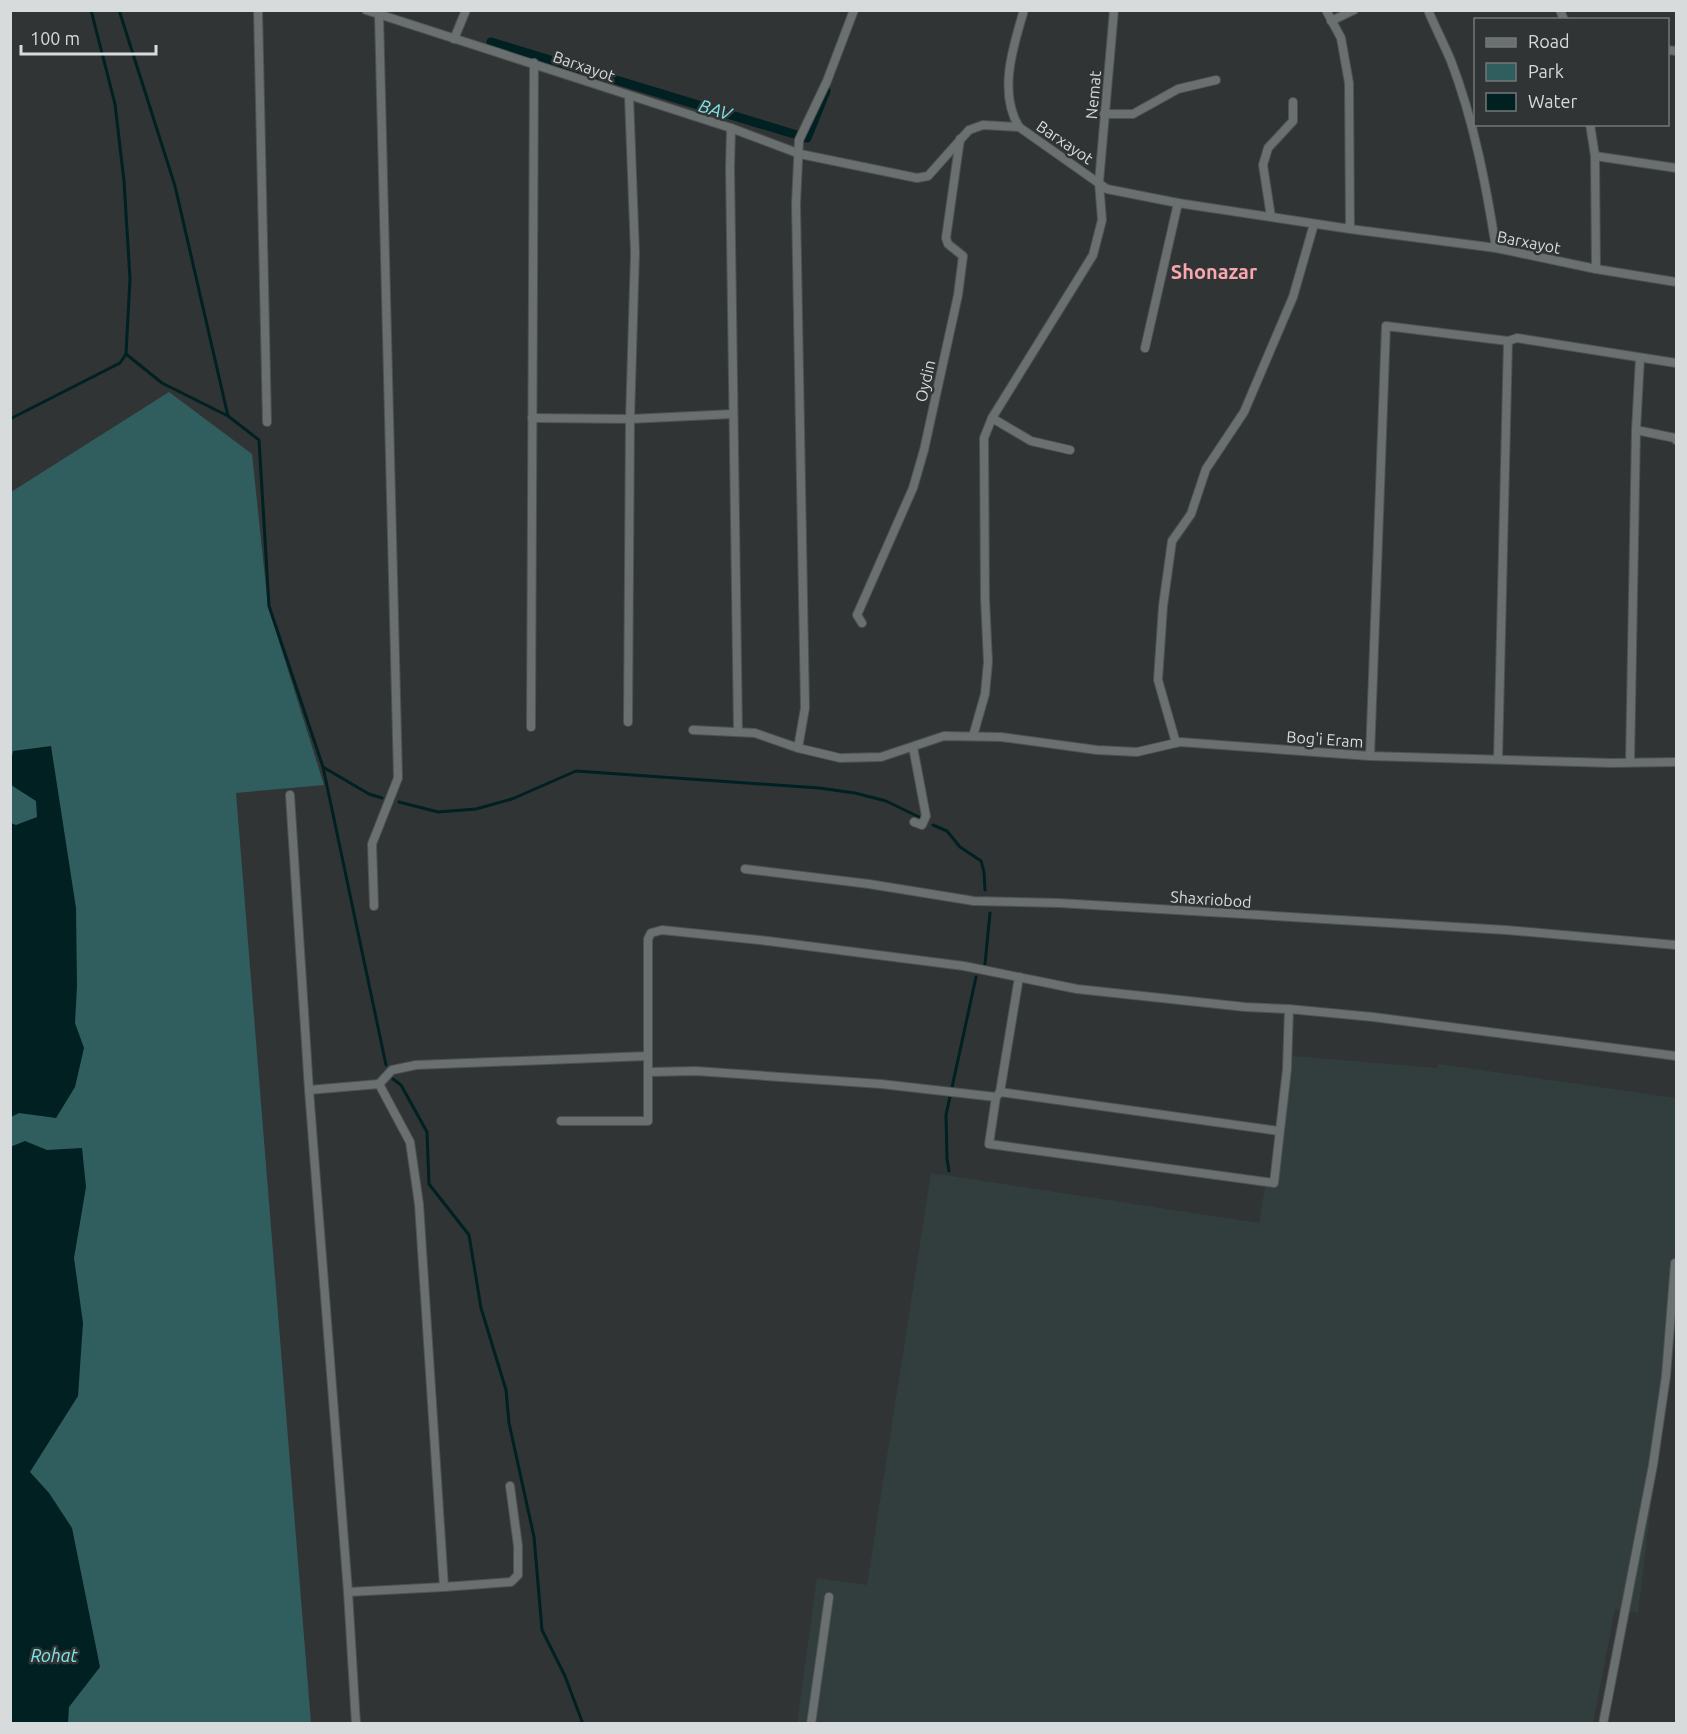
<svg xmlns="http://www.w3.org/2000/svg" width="1687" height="1734" font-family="Ubuntu,sans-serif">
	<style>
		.built { fill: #323e3e }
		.green { fill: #305d5e }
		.water { fill: #002022 }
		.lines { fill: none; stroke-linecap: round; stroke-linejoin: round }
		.stream { stroke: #002022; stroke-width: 3 }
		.canal { stroke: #002022; stroke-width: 9 }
		.street-casing { stroke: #4e5151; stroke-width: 10 }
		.street { stroke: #6a6f6f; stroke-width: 8 }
		.labels { text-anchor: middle; stroke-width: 5; stroke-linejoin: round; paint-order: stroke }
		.street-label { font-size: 16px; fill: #d8dbdb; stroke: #303434 }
		.water-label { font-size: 18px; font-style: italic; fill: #7fe6e9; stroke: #303434 }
		.quarter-label { font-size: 20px; font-weight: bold; fill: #faa6af; stroke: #303434 }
	</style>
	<rect width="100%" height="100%" fill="#303434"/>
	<path class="built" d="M1293,1056L1437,1068L1439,1064L1676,1098V1300L1638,1613L1615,1609L1593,1723L797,1724L817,1578L867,1585L931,1173L1259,1223L1265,1187L1277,1188Z"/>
	<path class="green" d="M169,392L252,454L268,606L324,785L236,793L311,1723L11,1724V492Z"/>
	<g class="water">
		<path d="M51,746L76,908L77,986L75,1023L84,1048L75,1087L56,1118L19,1113L11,1117V823L16,825L37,817L36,801L11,785V762L13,751Z"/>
		<path d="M25,1141L47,1150L82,1148L86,1187L74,1258L83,1323L78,1396L30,1472L49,1493L72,1528L100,1667L69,1707L68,1723H11L10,1147Z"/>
	</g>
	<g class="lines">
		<g class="stream">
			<path d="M119,10L175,186L228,416"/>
			<path d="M126,354L162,383L228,416L259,440L269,606L323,767L386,1065"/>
			<path d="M10,419L120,363L126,354L130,279L124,181L115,104L91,10"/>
			<path d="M323,767L369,794L382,798"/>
			<path d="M399,802L438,812L476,809L512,799L576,771L819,788L855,793L886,801L919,817"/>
			<path d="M933,825L947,831L960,847L981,861L984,872L985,890"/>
			<path d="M985,964L990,913"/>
			<path d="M393,1079L401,1085L427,1132L429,1184L469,1235L481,1308L506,1390L509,1423L534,1537L542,1630L565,1676L583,1724"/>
			<path d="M949,1171L947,1159L946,1115L976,977"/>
		</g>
		<path class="canal" d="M491,42L807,138L826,91"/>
		<g class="street-casing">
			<g id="street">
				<path d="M258,10L267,422"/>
				<path d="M366,10L731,128L800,154L917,178L928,176L969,130L983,125L1019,127L1107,189L1178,203L1350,229L1496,248L1596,269L1676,282"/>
				<path d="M1326,10L1341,38L1349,83L1350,229"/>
				<path d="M1428,10C1435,27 1444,44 1451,61C1474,121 1486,185 1496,248"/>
				<path d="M1560,10L1564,20"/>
				<path d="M1331,21L1354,10"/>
				<path d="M454,39L466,10"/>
				<path d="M1668,50L1676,51"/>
				<path d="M1104,114H1133L1178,89L1216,80"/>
				<path d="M1590,124L1595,156L1596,269"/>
				<path d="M1019,127C998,92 1013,47 1024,10"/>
				<path d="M731,128L730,168L738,731"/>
				<path d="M1595,156L1676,168"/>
				<path d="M1271,217L1263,165L1268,148L1293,121V102"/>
				<path d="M1145,348L1178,203"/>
				<path d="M532,418L630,419L733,414"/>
				<path d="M992,418L1031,441L1070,450"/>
				<path d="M1636,430L1675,438L1676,440"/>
				<path d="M862,623L857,615L913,488L924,450L958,295L963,256L948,244L946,238L960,139"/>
				<path d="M628,722L630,419L635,253L629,96"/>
				<path d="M531,727L534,63"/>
				<path d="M693,730L755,733L798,748L840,758L881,757L944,736L1001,737L1097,750L1137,752L1180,742L1370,756L1612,763L1676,762"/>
				<path d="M973,736L985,694L988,662L985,598L984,438L992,418L1093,255L1102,220L1099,182L1114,10"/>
				<path d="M1176,743L1158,680L1163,606L1172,541L1191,514L1206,469L1244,412L1293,297L1314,224"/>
				<path d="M913,747L926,816L922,825L914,822"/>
				<path d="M798,748L805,708L796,204L799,140L827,81L854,10"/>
				<path d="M1370,756L1386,326L1508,341L1517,338L1676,363"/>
				<path d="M1498,759L1508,341"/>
				<path d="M1630,762L1636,430L1640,358"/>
				<path d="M290,795L309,1090L348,1592L356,1724"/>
				<path d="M745,869L869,884L974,901L1059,903L1506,930L1676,945"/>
				<path d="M374,906L372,844L398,778L379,15"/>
				<path d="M1019,977L1000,1092L996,1097L989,1144L1274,1183L1287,1069L1289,1009"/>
				<path d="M649,1072L696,1071L881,1084L996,1097"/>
				<path d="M379,1084L392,1070L416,1065L648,1056V939L651,933L662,930L768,941L964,966L1077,989L1245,1007L1289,1009L1373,1017L1676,1056"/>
				<path d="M309,1090L379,1084L410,1142L419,1204L444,1587"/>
				<path d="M1000,1092L1279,1131"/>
				<path d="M561,1121H648V1056"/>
				<path d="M348,1592L444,1587L511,1582L518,1575V1546L510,1486"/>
				<path d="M811,1724L829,1597"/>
				<path d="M1603,1724L1653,1465L1666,1376L1675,1263"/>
			</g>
		</g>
		<use href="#street" class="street"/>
	</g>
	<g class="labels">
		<g class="street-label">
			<text transform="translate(584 66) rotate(19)" y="6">Barxayot</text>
			<text transform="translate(1093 95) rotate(-85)" y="6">Nemat</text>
			<text transform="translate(1065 142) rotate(34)" y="6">Barxayot</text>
			<text transform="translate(1529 242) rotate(11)" y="6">Barxayot</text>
			<text transform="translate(925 381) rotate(-77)" y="6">Oydin</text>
			<text transform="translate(1325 739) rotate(4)" y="6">Bog'i Eram</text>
			<text transform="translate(1211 899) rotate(4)" y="6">Shaxriobod</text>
		</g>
		<g class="water-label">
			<text transform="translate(715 110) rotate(17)" y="6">BAV</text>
			<text x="54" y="1662">Rohat</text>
		</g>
		<g class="quarter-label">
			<text x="1214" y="279">Shonazar</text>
		</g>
	</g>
	<rect width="1687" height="1734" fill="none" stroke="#d8dbdb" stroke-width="24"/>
	<rect x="1474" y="18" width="195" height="108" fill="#303434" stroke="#737777" stroke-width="1.5"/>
	<rect x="1486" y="38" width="30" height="9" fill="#6a6f6f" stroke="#737777" stroke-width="1.5"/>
	<text x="1528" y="48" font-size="18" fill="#d8dbdb">Road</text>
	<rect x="1486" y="63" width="30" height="18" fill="#305d5e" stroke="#737777" stroke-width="1.5"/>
	<text x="1528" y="78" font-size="18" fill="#d8dbdb">Park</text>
	<rect x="1486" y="93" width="30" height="18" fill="#002022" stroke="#737777" stroke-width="1.5"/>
	<text x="1528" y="108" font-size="18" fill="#d8dbdb">Water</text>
	<path d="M21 45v9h135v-9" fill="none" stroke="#d8dbdb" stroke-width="3"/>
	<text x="30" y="45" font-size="18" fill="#d8dbdb" stroke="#303434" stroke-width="4.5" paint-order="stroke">100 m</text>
</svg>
